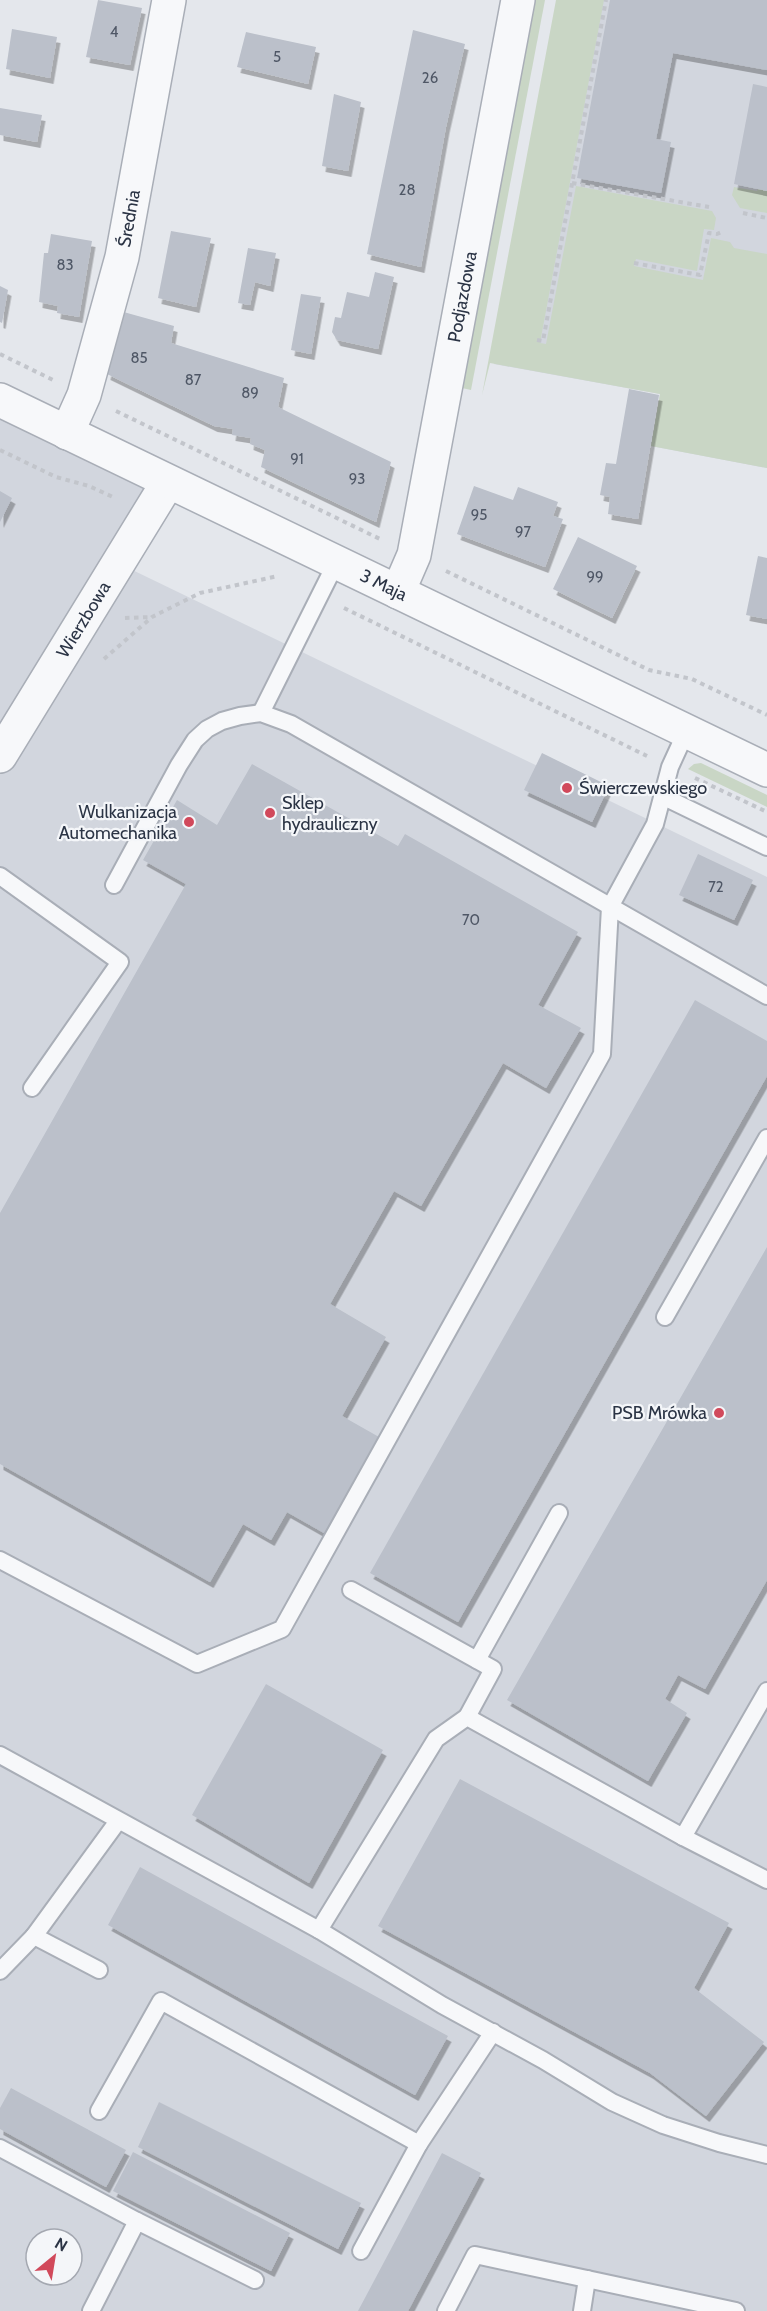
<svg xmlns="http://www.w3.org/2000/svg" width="767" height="2311" font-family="Cabin,sans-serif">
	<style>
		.built { fill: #d2d6de; fill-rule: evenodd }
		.green { fill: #c9d6c5 }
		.building { fill: #bbc0ca; filter: url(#shadow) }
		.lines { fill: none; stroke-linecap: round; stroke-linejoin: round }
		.service-casing { stroke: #a9aeb7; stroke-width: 20 }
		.minor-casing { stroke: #a9aeb7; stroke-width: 36 }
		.tertiary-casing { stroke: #a9aeb7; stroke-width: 36 }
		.path { stroke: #c2c5cb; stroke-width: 4; stroke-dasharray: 4.5 4.5; stroke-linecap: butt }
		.service { stroke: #f7f8fa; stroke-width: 16 }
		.minor { stroke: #f7f8fa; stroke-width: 33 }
		.tertiary { stroke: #f7f8fa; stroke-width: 33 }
		.poi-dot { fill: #d1495b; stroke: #f4f6f9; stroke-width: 2 }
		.labels { text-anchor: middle; stroke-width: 4.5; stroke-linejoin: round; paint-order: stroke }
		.number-label { font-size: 15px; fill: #4f5766 }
		.street-label { font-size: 18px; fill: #2b3445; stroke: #f4f6f9 }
		.poi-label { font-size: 18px; fill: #2b3445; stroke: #f4f6f9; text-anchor: start }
	</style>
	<defs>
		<filter id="shadow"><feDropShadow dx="3.5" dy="6" stdDeviation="0" flood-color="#0004"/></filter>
	</defs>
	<rect width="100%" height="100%" fill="#e4e7ec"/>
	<g class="built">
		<path d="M560,0H767V468L651,446L660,394L494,364Z"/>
		<path d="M0,405L167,486L120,564L767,877V2311H0ZM36,2239H72V2275H36Z"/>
	</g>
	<g class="green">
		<path d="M535,0H545L471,390L462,388Z"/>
		<path d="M556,0H604L540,343L546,344L576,186L712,211L716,218L714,230L704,229L697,271L636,259L634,266L703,280L711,238L730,242L734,248L767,254V468L651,446L660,394L490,363L482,395Z"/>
		<path d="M734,187L757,191L758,189L767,191V213L740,208L732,195Z"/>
		<path d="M701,763L767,795V807L688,769L694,764Z"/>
	</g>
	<g class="building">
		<path d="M98,0L142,8L130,65L86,57Z"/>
		<path d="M610,0H767V70L673,53L656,139L671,142L661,193L577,178Z"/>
		<path d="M12,29L57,37L50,78L6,69Z"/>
		<path d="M413,30L465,44L446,127L421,267L367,254Z"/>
		<path d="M246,32L316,47L308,84L237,67Z"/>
		<path d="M753,84L767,87V191L734,184Z"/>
		<path d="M334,94L361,102L348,171L322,166Z"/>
		<path d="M0,108L42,115L37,142L0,135Z"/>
		<path d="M171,231L211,238L196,307L158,298Z"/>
		<path d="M51,234L92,241L79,317L57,313L58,306L39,302L44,253H48Z"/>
		<path d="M248,248L276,253L270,286L255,282L250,305L238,303Z"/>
		<path d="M375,272L394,277L378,349L337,340L332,332L335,317L341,318L347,292L369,297Z"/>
		<path d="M0,286L8,290L2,323L0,322Z"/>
		<path d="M301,294L321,297L311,354L291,350Z"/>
		<path d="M120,311L174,326L171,343L284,378L278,407L391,462L376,522L261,467L265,450L250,444L251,438L232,435L233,429L214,426L107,374Z"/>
		<path d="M629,389L659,395L638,519L608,514L610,497L600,495L606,463L616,464Z"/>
		<path d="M474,486L513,500L518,487L558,502L553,516L563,519L545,567L457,534Z"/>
		<path d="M0,491L12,498L0,522Z"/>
		<path d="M578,537L637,566L612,618L553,589Z"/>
		<path d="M758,556L767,558V619L746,615Z"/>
		<path d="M542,753L609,786L592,822L524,790Z"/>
		<path d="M252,764L398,846L405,834L578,932L538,1005L581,1028L546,1088L503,1063L421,1206L394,1191L330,1304L386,1337L342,1416L379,1437L324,1533L287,1512L271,1540L243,1524L210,1582L0,1464V1213L186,884L143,860L177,800L217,825Z"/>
		<path d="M698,854L753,880L734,920L679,895Z"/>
		<path d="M695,1000L767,1041V1076L458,1622L370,1573Z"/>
		<path d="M767,1247V1580L705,1689L678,1675L665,1699L687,1713L648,1781L507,1700Z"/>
		<path d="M266,1684L383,1750L309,1883L192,1815Z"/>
		<path d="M460,1779L729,1923L694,1988L764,2042L706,2116L650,2073L378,1926Z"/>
		<path d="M140,1867L448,2036L415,2095L108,1925Z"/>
		<path d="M11,2088L126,2150L106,2187L0,2129V2108Z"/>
		<path d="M159,2102L361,2203L338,2249L138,2147Z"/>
		<path d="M133,2152L290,2233L271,2271L113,2191Z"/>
		<path d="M442,2153L481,2173L408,2311H358Z"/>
	</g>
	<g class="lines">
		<g class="service-casing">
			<g id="service">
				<path d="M261,713L336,563"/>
				<path d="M662,796L767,847"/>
				<path d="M0,876L120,962L32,1088"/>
				<path d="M114,885L179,765L195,740L207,729L222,721L240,716L261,713L291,724L767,996"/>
				<path d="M665,1317L767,1138"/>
				<path d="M0,1560L197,1664L282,1629L602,1054L610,907L655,824L670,767L686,732"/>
				<path d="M351,1590L493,1669L467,1717"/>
				<path d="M477,1660L559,1513"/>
				<path d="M0,1755L319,1930L442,2005L543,2060L612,2102L663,2125L719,2143L767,2155"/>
				<path d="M683,1837L767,1691"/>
				<path d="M319,1930L436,1739L467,1717L683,1837L767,1880"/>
				<path d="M99,1970L34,1936L118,1821"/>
				<path d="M0,1971L34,1936"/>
				<path d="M99,2111L161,2001L419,2144L493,2032"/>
				<path d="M0,2148L137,2221"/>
				<path d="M361,2251L419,2144"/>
				<path d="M91,2311L137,2221L255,2280"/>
				<path d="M446,2311L475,2255L736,2311"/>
				<path d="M582,2311L587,2279"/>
			</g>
		</g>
		<g class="minor-casing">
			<g id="minor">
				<path id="s1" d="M67,433L84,395L122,257L169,0"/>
				<path id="s2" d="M398,592L414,555L518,0"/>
				<path id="s3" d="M0,756L168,482"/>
			</g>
		</g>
		<g class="tertiary-casing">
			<g id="tertiary">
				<path id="s4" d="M0,400L767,770"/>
			</g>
		</g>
		<g class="path">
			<path d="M572,183L709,207"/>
			<path d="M743,213L767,218"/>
			<path d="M634,263L700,275L709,233L717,234L724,231"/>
			<path d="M537,340L543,341L606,0"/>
			<path d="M0,354L53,380"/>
			<path d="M116,411L382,540"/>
			<path d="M0,450L56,477L89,486L115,498"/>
			<path d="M446,571L649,670L692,679L767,715"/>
			<path d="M344,608L647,756"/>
			<path d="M125,618L151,617"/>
			<path d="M104,659L152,617L200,593L278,576"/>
			<path d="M695,778L767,812"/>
		</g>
		<use href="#service" class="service"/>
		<use href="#minor" class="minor"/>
		<use href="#tertiary" class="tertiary"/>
	</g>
	<g class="poi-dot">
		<circle cx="567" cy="788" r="6"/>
		<circle cx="270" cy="813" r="6"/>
		<circle cx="189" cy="822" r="6"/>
		<circle cx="719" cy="1413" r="6"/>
	</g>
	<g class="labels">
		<g class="number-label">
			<text x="114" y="37">4</text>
			<text x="277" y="62">5</text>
			<text x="430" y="83">26</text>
			<text x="407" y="195">28</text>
			<text x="65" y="270">83</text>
			<text x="139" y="363">85</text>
			<text x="193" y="385">87</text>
			<text x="250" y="398">89</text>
			<text x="297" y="464">91</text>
			<text x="357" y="484">93</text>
			<text x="479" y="520">95</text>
			<text x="523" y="537">97</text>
			<text x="595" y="582">99</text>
			<text x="716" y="892">72</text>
			<text x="471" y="925">70</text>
		</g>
		<g class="street-label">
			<text dy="6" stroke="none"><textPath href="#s1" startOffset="224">Średnia</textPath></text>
			<text dy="6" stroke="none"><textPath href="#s2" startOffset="303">Podjazdowa</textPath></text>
			<text dy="6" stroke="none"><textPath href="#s4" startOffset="426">3 Maja</textPath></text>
			<text dy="6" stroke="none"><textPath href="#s3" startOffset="160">Wierzbowa</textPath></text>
		</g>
		<g class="poi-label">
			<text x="579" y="794">Świerczewskiego</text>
			<text x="282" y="809">Sklep<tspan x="282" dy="21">hydrauliczny</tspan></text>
			<text x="177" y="818" text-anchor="end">Wulkanizacja<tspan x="177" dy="21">Automechanika</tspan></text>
			<text x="707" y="1419" text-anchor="end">PSB Mrówka</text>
		</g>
	</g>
	<g transform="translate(54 2257) rotate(30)"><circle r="28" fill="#f4f6f9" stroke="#a4a8b1" stroke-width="1.5"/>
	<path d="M0-4.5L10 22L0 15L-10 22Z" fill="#d1495b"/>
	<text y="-9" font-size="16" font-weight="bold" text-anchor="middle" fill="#2b3445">N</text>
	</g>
</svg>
